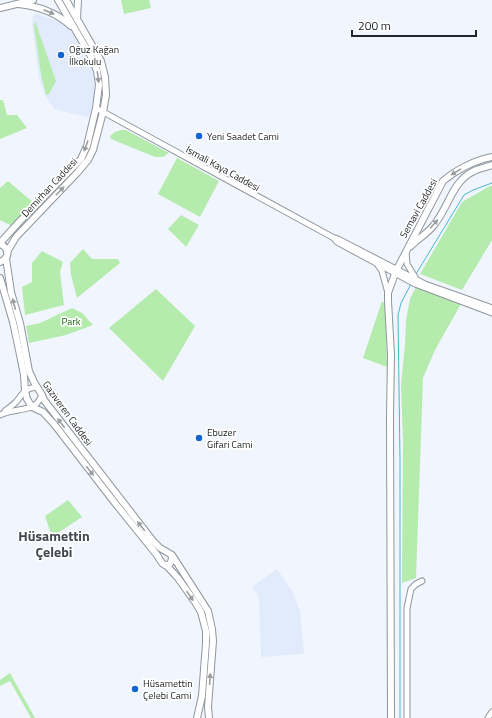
<svg xmlns="http://www.w3.org/2000/svg" width="492" height="718" font-family="'Titillium Web',sans-serif">
	<style>
		.built { fill: #e1ebfb }
		.green { fill: #b5ebad }
		.lines { fill: none; stroke-linecap: round; stroke-linejoin: round }
		.stream { stroke: #4ab7cc; stroke-width: 1 }
		.minor-casing { stroke: #8f959d; stroke-width: 7 }
		.major-casing { stroke: #8f959d; stroke-width: 8 }
		.minor { stroke: #fff; stroke-width: 5 }
		.major { stroke: #fff; stroke-width: 6 }
		.oneway { fill: #9c9d9f }
		.poi-dot { fill: #1465cf; stroke: #fff; stroke-width: 1.5 }
		.labels { text-anchor: middle; stroke-width: 3.5; stroke-linejoin: round; paint-order: stroke }
		.poi-label { font-size: 10px; fill: #242629; stroke: #fff; text-anchor: start }
		.street-label { font-size: 10px; fill: #242629; stroke: #fff }
		.park-label { font-size: 10px; fill: #145d09; stroke: #fff }
		.district-label { font-size: 14px; font-weight: bold; fill: #434850; stroke: #fff }
	</style>
	<rect width="100%" height="100%" fill="#f1f6fe"/>
	<g class="built">
		<path d="M35,13L63,23L78,39L93,71L95,92L89,117L55,110L45,95L39,78L32,24L33,16Z"/>
		<path d="M277,569L286,582L294,595L300,611L304,654L261,657L259,597L252,587Z"/>
	</g>
	<g class="green">
		<path d="M121,0H149L151,8L124,14Z"/>
		<path d="M35,21L56,81L49,94L46,95L41,74L34,26Z"/>
		<path d="M0,100H3L7,115H17L27,128L0,139Z"/>
		<path d="M121,130H126L169,153L163,157H155L111,139L110,136L115,132Z"/>
		<path d="M177,158L219,181L200,217L158,194Z"/>
		<path d="M8,181L35,204L12,226L0,220V188Z"/>
		<path d="M490,186H492V240L462,290L420,274L462,202Z"/>
		<path d="M181,215L199,225L186,247L168,229Z"/>
		<path d="M83,249L92,259H118L120,263L77,298L71,275L70,263Z"/>
		<path d="M42,251L63,262L60,272L64,305L25,315L22,287L32,282V263Z"/>
		<path d="M416,287L461,304L435,350L423,378L416,578L402,583L403,441L401,385L405,344L406,320L410,299Z"/>
		<path d="M156,289L195,326L163,381L109,328Z"/>
		<path d="M382,301L385,304L387,367L363,358Z"/>
		<path d="M72,308L82,313L93,325L66,335L29,343L26,326L40,323Z"/>
		<path d="M68,500L82,517L52,537L45,516Z"/>
		<path d="M10,673L35,718H31L10,681L0,686V680Z"/>
	</g>
	<g class="lines">
		<g class="stream">
			<path d="M416,274L464,195L473,190L492,183"/>
			<path d="M400,718V460L398,315L401,303L411,284"/>
		</g>
		<g class="minor-casing">
			<g id="minor">
				<path d="M96,108L334,238L338,239L425,284L462,297L492,308"/>
				<path d="M334,238L337,242L415,284L492,313"/>
				<path d="M406,252L407,264L415,277"/>
				<path d="M378,265L382,271L388,293"/>
				<path d="M5,411C9,408 13,405 16,402C23,394 24,388 37,387"/>
				<path d="M0,415C10,409 31,411 37,403C39,401 41,397 42,395"/>
				<path d="M407,718V608L411,589L416,584L422,581"/>
				<path d="M488,718L492,712"/>
			</g>
		</g>
		<g class="major-casing">
			<g id="major">
				<path d="M18,4C38,6 57,13 71,26"/>
				<path d="M0,8L33,0"/>
				<path d="M77,19L78,0"/>
				<path d="M0,243L20,221L38,203L81,159L87,146L96,108L99,85L97,71L93,60L58,0"/>
				<path d="M0,244C10,248 10,258 0,262"/>
				<path d="M411,246C419,238 428,233 434,225C449,207 452,181 474,171C480,168 486,167 492,165"/>
				<path d="M7,252L16,237L77,173L88,160L93,150L103,112L106,95L105,77L101,61L77,19L66,0"/>
				<path d="M6,258L11,292L20,323L29,371L34,382L42,395L44,400L153,541L160,548L172,555L208,611L212,629L213,641L208,707L209,718"/>
				<path d="M0,278L13,322L19,350L24,375L25,391L27,399L32,407L43,412L54,424L115,503L157,555C159,558 161,562 163,564C169,568 172,562 172,557"/>
				<path d="M166,565L178,578L195,602L201,612L206,631V643L202,696L197,718"/>
				<path d="M391,718L390,417L391,355L388,301V293L396,271L443,181C456,170 475,160 492,157"/>
			</g>
		</g>
		<use href="#minor" class="minor"/>
		<use href="#major" class="major"/>
	</g>
	<defs><path id="oneway-solid" d="M-6-.8H1V-3.2L6.5 0L1 3.2V.8H-6Z"/></defs>
	<g class="oneway">
		<use href="#oneway-solid" transform="translate(49 12) rotate(23)"/>
		<use href="#oneway-solid" transform="translate(98 77) rotate(83)"/>
		<use href="#oneway-solid" transform="translate(86 146) rotate(110)"/>
		<use href="#oneway-solid" transform="translate(456 172) rotate(149)"/>
		<use href="#oneway-solid" transform="translate(60 191) rotate(-46)"/>
		<use href="#oneway-solid" transform="translate(434 224) rotate(-50)"/>
		<use href="#oneway-solid" transform="translate(14 304) rotate(-105)"/>
		<use href="#oneway-solid" transform="translate(61 423) rotate(-128)"/>
		<use href="#oneway-solid" transform="translate(90 471) rotate(52)"/>
		<use href="#oneway-solid" transform="translate(141 526) rotate(-128)"/>
		<use href="#oneway-solid" transform="translate(190 596) rotate(55)"/>
		<use href="#oneway-solid" transform="translate(210 679) rotate(-86)"/>
	</g>
	<g class="poi-dot">
		<circle cx="61" cy="55" r="4"/>
		<circle cx="199" cy="136" r="4"/>
		<circle cx="199" cy="438" r="4"/>
		<circle cx="135" cy="689" r="4"/>
	</g>
	<g class="labels">
		<g class="poi-label">
			<text x="69" y="53">Oğuz Kağan<tspan x="69" dy="12">İlkokulu</tspan></text>
			<text x="207" y="140">Yeni Saadet Cami</text>
			<text x="207" y="436">Ebuzer<tspan x="207" dy="12">Gifari Cami</tspan></text>
			<text x="143" y="687">Hüsamettin<tspan x="143" dy="12">Çelebi Cami</tspan></text>
		</g>
		<g class="street-label">
			<text transform="translate(223 168) rotate(29)" y="4">İsmali Kaya Caddesi</text>
			<text transform="translate(49 187) rotate(-47)" y="4">Demirhan Caddesi</text>
			<text transform="translate(418 208) rotate(-61)" y="4">Semavi Caddesi</text>
			<text transform="translate(68 413) rotate(54)" y="4">Gaziveren Caddesi</text>
		</g>
		<g class="park-label">
			<text x="71" y="325">Park</text>
		</g>
		<g class="district-label">
			<text x="54" y="541">Hüsamettin<tspan x="54" dy="16">Çelebi</tspan></text>
		</g>
	</g>
	<path d="M352 30v6h124v-6" fill="none" stroke="#242629" stroke-width="2"/>
	<text x="358" y="30" font-size="12" fill="#242629" stroke="#ffffff" stroke-width="3" paint-order="stroke">200 m</text>
</svg>
